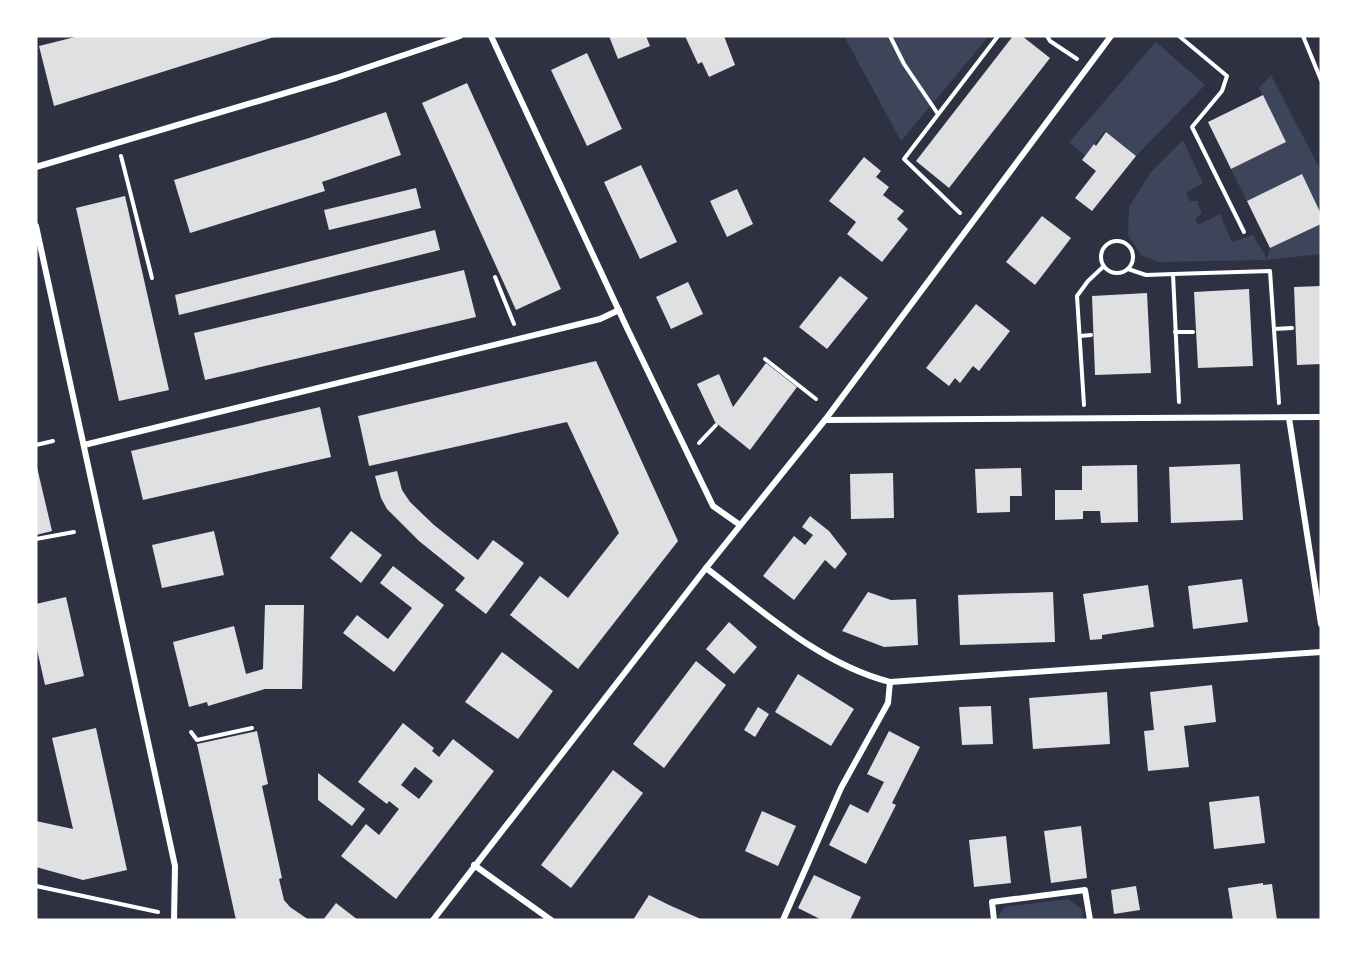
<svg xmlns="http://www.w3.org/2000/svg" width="1357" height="956" font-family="'Asap Condensed',sans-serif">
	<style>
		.green { fill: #3c4559 }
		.building { fill: #e0e0e3; fill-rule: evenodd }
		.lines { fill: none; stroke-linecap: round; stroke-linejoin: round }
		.path { stroke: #fff; stroke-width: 4 }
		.minor { stroke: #fff; stroke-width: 6 }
	</style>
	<rect width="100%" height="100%" fill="#2d3142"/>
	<g class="green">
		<path d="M844,36H989L901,141Z"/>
		<path d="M1156,42L1205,85L1136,156L1105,131L1085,155L1069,142Z"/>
		<path d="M1271,75L1321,171V214L1302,174L1247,201L1231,169L1286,142L1259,88Z"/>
		<path d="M1183,140L1203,183L1186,193L1190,201H1197L1202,214L1195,219L1198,225L1220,214L1232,242L1253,235L1267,259L1270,248L1321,224V254L1267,260L1159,262L1141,255L1128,235L1129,207L1150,173Z"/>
		<path d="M1068,899L1082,909L1083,920H999L998,916L1005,907Z"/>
	</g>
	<g class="building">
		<path d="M79,36H277L54,106L39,46Z"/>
		<path d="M609,36H646L650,46L618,59Z"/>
		<path d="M685,36H724L735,65L709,77L702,62L698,64Z"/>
		<path d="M1013,36H1022L1050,58L949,188L916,161Z"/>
		<path d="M587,53L622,129L587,146L551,70Z"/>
		<path d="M467,83L561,289L516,310L422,103Z"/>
		<path d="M1263,95L1286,142L1231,169L1208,122Z"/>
		<path d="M386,112L401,155L322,182L325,191L190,233L174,180L309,138Z"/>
		<path d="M1106,132L1136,156L1092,211L1075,198L1096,171L1082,160L1094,144L1096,146Z"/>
		<path d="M864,157L881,171L876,177L889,187L883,195L904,211L897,219L908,229L882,262L847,234L856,222L829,201Z"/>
		<path d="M641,165L677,242L640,259L604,182Z"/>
		<path d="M1302,174L1321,214V224L1270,248L1247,201Z"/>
		<path d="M416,188L421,208L329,230L324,210Z"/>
		<path d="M737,189L753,224L727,237L710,201Z"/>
		<path d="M125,196L169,390L119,401L76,208Z"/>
		<path d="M1042,216L1071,238L1035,285L1006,262Z"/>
		<path d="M435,230L440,250L179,315L175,295Z"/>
		<path d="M464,270L476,317L205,380L194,333Z"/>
		<path d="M840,276L868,298L827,349L799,327Z"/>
		<path d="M688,282L703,314L671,329L656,297Z"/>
		<path d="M1321,286V364L1297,365L1294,287Z"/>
		<path d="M1249,289L1253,366L1198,368L1194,292Z"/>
		<path d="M1147,293L1151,373L1095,375L1092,296Z"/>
		<path d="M976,304L1010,331L979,371L973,366L960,383L955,378L949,386L926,368Z"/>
		<path d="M596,361L678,541L578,669L510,615L540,576L568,598L619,533L567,422L369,466L358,416Z"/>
		<path d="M766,363L797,387L750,450L715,422L697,384L719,374L733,407Z"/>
		<path d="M320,407L331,457L143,500L131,451Z"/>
		<path d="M36,463L52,531L36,535Z"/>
		<path d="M1240,464L1243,520L1171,523L1169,467Z"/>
		<path d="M1137,465L1138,522L1101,523L1100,511H1083V519L1055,520V490H1082V466Z"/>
		<path d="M1021,468L1022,496H1010V512L977,513L975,469Z"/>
		<path d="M397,471L402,490L410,502L434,525L478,560L493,540L524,563L486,614L455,590L465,578L419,541L387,509L381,498L375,476Z"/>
		<path d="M893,473L894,518L851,519L850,474Z"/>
		<path d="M810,516L829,531L847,554L835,569L825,560L794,600L763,576L794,536L805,545L813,535L802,527Z"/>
		<path d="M214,531L224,575L162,588L152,545Z"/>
		<path d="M351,531L382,555L361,583L330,558Z"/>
		<path d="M393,566L444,605L394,672L343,633L357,615L388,639L412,608L380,583Z"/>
		<path d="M1242,579L1248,622L1193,629L1188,586Z"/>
		<path d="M1148,585L1154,627L1102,635V639L1090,640L1083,594Z"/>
		<path d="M868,592L891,600L916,599L918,645L884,647L842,631Z"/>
		<path d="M1053,592L1055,642L960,645L958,595Z"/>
		<path d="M66,597L84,676L45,685L36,645V604Z"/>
		<path d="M265,605H304L302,689H265L208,706L207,702L189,707L173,642L234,626L246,674L263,669Z"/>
		<path d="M729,622L757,647L734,674L706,649Z"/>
		<path d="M502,652L553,691L518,739L465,702Z"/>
		<path d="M696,661L726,685L664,768L633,744Z"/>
		<path d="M798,674L854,709L831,746L775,712Z"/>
		<path d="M1212,685L1216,722L1184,726L1189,767L1148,771L1144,731L1154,730L1150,692Z"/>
		<path d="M1107,692L1110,744L1033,749L1029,698Z"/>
		<path d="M991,706L993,744L962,745L959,707Z"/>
		<path d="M758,707L769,714L755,737L744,730Z"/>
		<path d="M403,723L434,748L432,751L439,757L453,739L494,771L396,899L341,856L366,824L379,835L399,809L389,801L387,804L358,782ZM415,767L433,781L419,799L401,785Z"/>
		<path d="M96,728L127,870L83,880L36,867V821L73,829L52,738Z"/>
		<path d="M257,731L268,784L262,786L282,878L279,879L284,900L290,907L309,920H236L197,744Z"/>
		<path d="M889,731L920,747L892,803L896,805L866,864L829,845L850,804L868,813L884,782L867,774Z"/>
		<path d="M613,770L643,793L571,888L541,865Z"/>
		<path d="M318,773L365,809L352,826L318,800Z"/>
		<path d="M1259,796L1265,843L1214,849L1209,802Z"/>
		<path d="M762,811L796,826L778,866L745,851Z"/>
		<path d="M1081,826L1087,878L1051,883L1044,831Z"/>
		<path d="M1006,836L1011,883L974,887L969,840Z"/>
		<path d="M814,875L861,897L850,920H822L798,908Z"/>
		<path d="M1263,883V885L1272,884L1277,920H1233L1228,888Z"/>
		<path d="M1136,886L1140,910L1114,914L1111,890Z"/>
		<path d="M649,895L669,905L703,920H633Z"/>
		<path d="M336,903L358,920H323Z"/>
	</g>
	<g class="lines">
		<g class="path">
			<path d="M890,36L904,64L938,114"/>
			<path d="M1047,36L1050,41L1077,59"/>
			<path d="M1179,36L1227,76L1222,91L1192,127L1244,232"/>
			<path d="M1303,36L1321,80"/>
			<path d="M121,156L152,278"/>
			<path d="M960,213L904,159L998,36"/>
			<circle cx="1117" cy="257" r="16"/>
			<path d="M1128,269L1146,275L1173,274L1179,402"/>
			<path d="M1173,274L1270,271L1279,403"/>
			<path d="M495,277L514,324"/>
			<path d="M1274,329L1292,328"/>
			<path d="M1175,332H1193"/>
			<path d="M1080,336L1091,335"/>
			<path d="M765,359L816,399"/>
			<path d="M1084,405L1077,296L1088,281L1104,266"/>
			<path d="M699,443L716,425"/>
			<path d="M36,445L53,441"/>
			<path d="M36,539L74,532"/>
			<path d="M191,732L197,740L252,728"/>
			<path d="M36,886L158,912"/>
		</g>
		<g class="minor">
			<path d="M491,36L627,328L713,506L740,525"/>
			<path d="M36,167L336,78L460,36"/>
			<path d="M36,226L175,866L174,920"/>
			<path d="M1289,418L1321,624"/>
			<path d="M825,420L1321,417"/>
			<path d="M84,445L600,319L619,310"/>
			<path d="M706,568C763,611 820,664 890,682L1321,652"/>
			<path d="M474,865L551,920"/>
			<path d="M433,920L706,568L825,420L1111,36"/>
			<path d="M783,920L841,788L888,703L890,682"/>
			<path d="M994,920L992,902L1085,890L1090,920"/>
		</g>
	</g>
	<rect width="1357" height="956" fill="none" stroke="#ffffff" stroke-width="75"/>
</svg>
